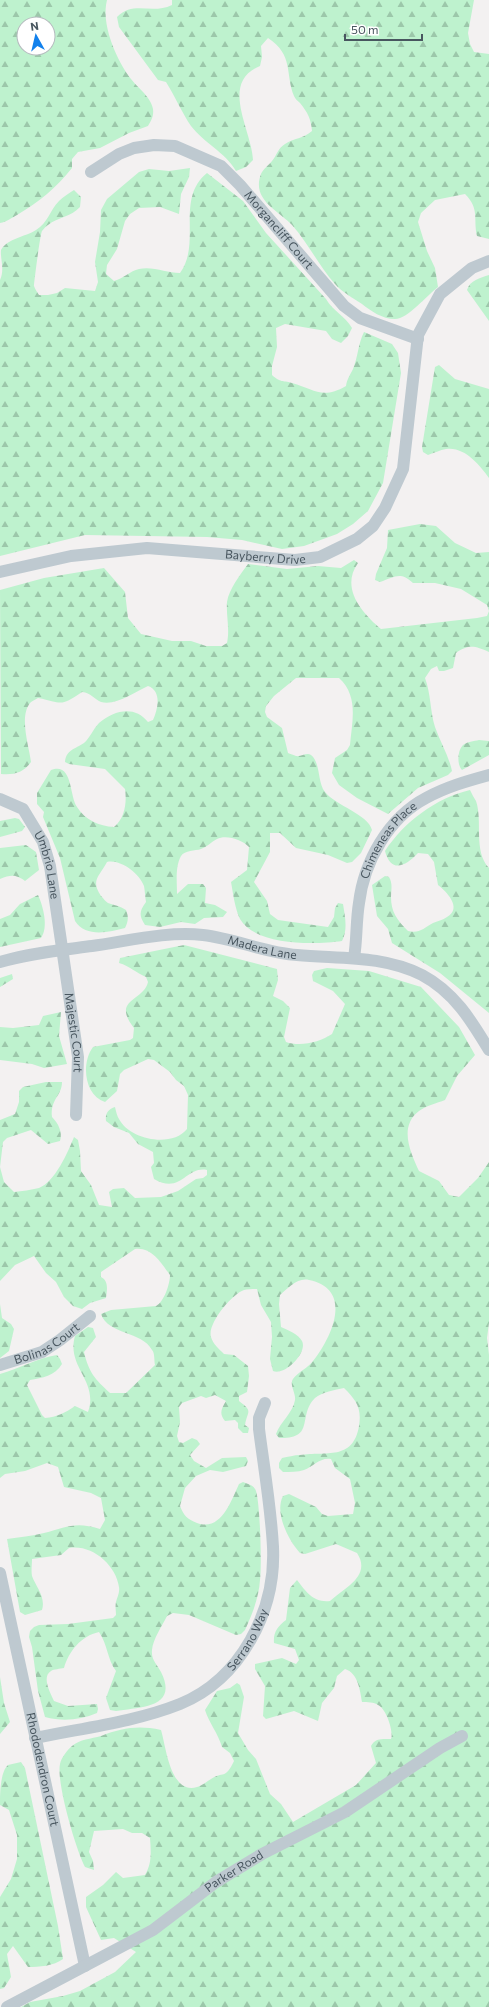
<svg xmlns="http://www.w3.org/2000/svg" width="489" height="2007" font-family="Commissioner,sans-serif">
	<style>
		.forest { fill: url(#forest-firs); fill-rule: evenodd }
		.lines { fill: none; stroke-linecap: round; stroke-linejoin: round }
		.street { stroke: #bec9d0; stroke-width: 12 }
		.labels { text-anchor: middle; stroke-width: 3; stroke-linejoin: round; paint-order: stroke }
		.street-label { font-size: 12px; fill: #48565f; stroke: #fff }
	</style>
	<defs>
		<pattern id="forest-firs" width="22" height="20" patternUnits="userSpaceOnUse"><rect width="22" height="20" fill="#bef2ce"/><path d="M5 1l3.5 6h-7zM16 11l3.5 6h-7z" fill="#9cc7aa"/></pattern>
	</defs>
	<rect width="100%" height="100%" fill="#f3f1f1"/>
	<g class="forest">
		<path d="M0,0H107C101,23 115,56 128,75C135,86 151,96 153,109C154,116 151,121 148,126L129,133L100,148L78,152L72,159V168C56,188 39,202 17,215C11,218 7,222 0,223ZM24,24H48V48H24Z"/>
		<path d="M172,0H474L468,33L470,44L474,52L489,54V239L477,236C473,219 480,209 465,194L435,200L421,213L418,222L427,251L435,268L438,287C427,295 408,319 395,319C382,319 371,311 362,304C353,298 342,292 335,284C319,266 308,243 292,225C279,211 251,200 261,174C263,169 269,165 272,161C277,155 278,148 285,144C294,138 303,139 312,131C311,119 308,113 300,103C298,101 295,99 294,96C285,74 294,55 268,38L261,46L262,57L260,66C219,83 252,130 253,160L246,167L236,171C225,152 204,143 191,126C182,113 175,96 166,82L158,80L119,27L117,17C134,0 151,15 172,5Z"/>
		<path d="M190,168L189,177L181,194L179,214L160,207L139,208L130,214L125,221L117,249L107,265L106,274L114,281C124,278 130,271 139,269C153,266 167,273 180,273C202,243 175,199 207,173L243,201L266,233L326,299C333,311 345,316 352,328L348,336L341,343L332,339L326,331L285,324L276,328L277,347L272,366V375C281,383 282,380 292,383C314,389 322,400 346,386C347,379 350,375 353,369C358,357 358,344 364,332L392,344L398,353L401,373L383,483L368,511L353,524L337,534L304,546L282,549L242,540L207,537L85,535L0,556V280C5,269 0,259 1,250C8,238 25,237 36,230C48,223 50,210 59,201C63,197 69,193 74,190L81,197L80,207C71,217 58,217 48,225C46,226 43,230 42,231C40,235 34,283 34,286C35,289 37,292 39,295H48L57,293L65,288L95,291L98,282L95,262L100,232L101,210L107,199L139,172L149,169L169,171Z"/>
		<path d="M489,275V321L467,290C470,280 480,278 489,275Z"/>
		<path d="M439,365L455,379L489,389V478C480,465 464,446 446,449C440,450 434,453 428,455L423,452L422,447L435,367Z"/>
		<path d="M420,524L436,526L455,543L476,553L489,552V611L487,605L461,589L435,583H413C400,571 395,577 380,582L375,580L376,574L387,548L388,530Z"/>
		<path d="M354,560L358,563C340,588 362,613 381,629L477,618L487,616L489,611V652C475,646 469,644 456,653L453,668L444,671H439L437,666L431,669L425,678C431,694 430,711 435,727C440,742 449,756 452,771L448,775L418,788L388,814L357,798L339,785L332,773L335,758L347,750L350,745C352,722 359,696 339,678H296L274,696L266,706L265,712L267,717L282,728L288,753C290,754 294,755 296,756C301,757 307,752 311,755C321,763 317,782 325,792C336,806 368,814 372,830L361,853L352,862L347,863L328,855L296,848L280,833H270V852L254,882L267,901L270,914L278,920L328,927L334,917L335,908L338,903L343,904C345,916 348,930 342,941C314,945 256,946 240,919C235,909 233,893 231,882L247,870L249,847C243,840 226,834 217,839C211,842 207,847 201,849C195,851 185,850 181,856C175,867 177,882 177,894L188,884H203L206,888L205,903L215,905L227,912L223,917L204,918L195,924L181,922L160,927L145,925C139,915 139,912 146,902C145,897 145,891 144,886C139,873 120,859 107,862C100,876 90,880 101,896C104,899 105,901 108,903C114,905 120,906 126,910C129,917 128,922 125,928C109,932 86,938 75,921L60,858L43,817L44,812L37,804V793L51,770C73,762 69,795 77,807C85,820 99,826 114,827C125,818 127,802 125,789L105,769L69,764L65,762C66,750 75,749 84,743C90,738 93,729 99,723C114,710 135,705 148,722L153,720C158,709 162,691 148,686C135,692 116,706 101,702C94,699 91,693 82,692C60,707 63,703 38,698C36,699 32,701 30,703C19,717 29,746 31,762C23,773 14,775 1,774L0,590L44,578L104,568L125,592L128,618L141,634L172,641H191L206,646H222L227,643C230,629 226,616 227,602C229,589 240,575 248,564L287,569L318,566L341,568Z"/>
		<path d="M479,740L489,741V755L462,770C457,765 457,751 463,745C467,742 474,741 479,740Z"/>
		<path d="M470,790C472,794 474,798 476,801C483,821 473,851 489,868V1013L440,973L392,943L388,929L377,916L372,885L385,876L389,877C393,884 391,890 391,897C391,912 397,920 408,931C419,934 424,928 433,923C437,921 443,920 447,917C463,908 446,891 438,885L434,862L428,854L418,853C406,866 391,874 385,851C404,822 436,798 470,790Z"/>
		<path d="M15,818L19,819L25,827L22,831L0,837V821Z"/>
		<path d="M26,845L36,852L39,870L25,881C15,874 11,875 0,879V848Z"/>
		<path d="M38,895C43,906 49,927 41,938L0,947V919L10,915L20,904Z"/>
		<path d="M184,945L277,969L278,980L273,996L283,1001L290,1008L284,1037L286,1042C301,1047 320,1042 332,1034L345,1004L333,991L313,981L312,975L314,971L327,968L369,971L421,987L459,1027L475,1055L457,1076L445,1100C437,1103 426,1106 419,1111C398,1127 411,1153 419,1171L439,1181L449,1195L459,1197L478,1178L489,1162V1323L487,1338L489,1355V2007H21L30,2002L63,1996L80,1991L115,1972L136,1952L114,1938L101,1940L86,1907V1897L103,1885L116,1872L123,1878L145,1875C152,1863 151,1852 150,1838L142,1833H132L123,1829L94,1831L89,1852L93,1861L94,1870L85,1867C76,1850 56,1782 60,1764C61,1758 68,1749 72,1746C80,1739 91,1739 101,1736C122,1728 138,1725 161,1730C166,1746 170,1795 197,1787C202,1786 207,1781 211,1779C223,1771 225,1780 234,1761L230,1753L222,1747C218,1733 209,1723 205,1710L217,1691L230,1688L237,1683L240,1685L244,1697L238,1733L248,1750L256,1759L270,1794L281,1804L293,1822L356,1785L376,1763L371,1746C375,1738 382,1739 391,1739C394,1732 386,1708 378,1705C374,1702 367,1702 362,1702C360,1690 358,1673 345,1669L337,1676L334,1688L322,1703L318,1721L294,1711L266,1719L263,1716L265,1686L255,1669V1664L282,1658L296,1664L299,1660L295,1649L274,1643C273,1632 278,1626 286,1620L290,1588L297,1580C306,1592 314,1603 330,1601C344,1588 372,1576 357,1553L336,1544L305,1554L300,1553C289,1541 274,1513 283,1496L289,1494L316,1507L322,1514L328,1516L353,1514L355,1503L350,1479L335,1468L331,1459C320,1457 313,1467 304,1470C298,1472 290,1472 283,1472L279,1468V1463L282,1458C288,1457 294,1455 300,1455C326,1451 353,1461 359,1426C362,1408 356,1400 344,1388C335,1390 322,1392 315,1398C297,1416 316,1439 279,1438L276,1434C280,1422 293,1413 295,1400C296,1393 289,1385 293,1379C298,1372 308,1368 313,1361C332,1337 354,1289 309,1280C298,1277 288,1288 280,1295L279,1304L281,1327C288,1330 298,1334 302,1341C308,1352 285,1376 273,1371L270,1359L272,1337L271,1322L261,1305L257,1289C253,1289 247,1289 244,1290C232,1294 207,1324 211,1337C213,1344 219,1349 224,1354L234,1355L248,1366L249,1376L247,1392L239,1396V1401C254,1412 247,1411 245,1425L249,1428L248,1433H243L238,1428V1423L235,1420L225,1421C219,1414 221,1409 226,1401L215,1395L206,1398L201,1396L182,1403L179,1407L180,1422L177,1436L179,1442L183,1443L192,1438L197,1440L200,1444L190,1455L194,1461L206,1468L222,1458L246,1457L248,1461L246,1466L223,1472L210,1470L196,1476L185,1488L180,1506C184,1516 187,1519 197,1523C221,1532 231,1501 239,1484L243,1482C248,1484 254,1485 256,1491C260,1503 262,1565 260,1580C259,1597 252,1615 245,1630L241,1634L236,1635L189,1615L173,1613L167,1616C162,1626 153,1639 152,1650C151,1660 157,1664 161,1672C179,1708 140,1707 116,1711L110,1710L106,1698L116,1671C107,1659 108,1645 99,1632C81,1636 69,1651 64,1668C60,1669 54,1669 51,1671C41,1677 51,1694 54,1701L68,1706L97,1704L98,1709L97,1713C80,1720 63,1722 45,1717L38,1691L32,1647L29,1637L30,1631L34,1627L39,1625L68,1624L113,1618L116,1615C116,1611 115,1606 116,1602C117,1597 120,1593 119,1587C116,1565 92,1544 69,1548L61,1555L32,1559C32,1564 31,1571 32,1576C36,1587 46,1597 42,1610L25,1615L20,1612L7,1539C19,1537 32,1536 44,1533C66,1527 76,1521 100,1529L105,1520L101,1498L91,1493L64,1487L58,1467L47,1463L25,1471L5,1474L0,1478V1374C19,1369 37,1358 57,1355L60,1359L62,1364C55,1376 42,1378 30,1380L27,1385L42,1415L45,1418C57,1417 65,1413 75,1406L88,1412C99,1381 66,1367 75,1336L88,1327L93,1328L96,1337L84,1352C89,1373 95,1379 110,1393H126L155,1365C154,1361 155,1353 152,1350C142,1331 108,1335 101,1314L111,1310L156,1306C164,1302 170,1284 170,1275C161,1263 152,1247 135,1249L101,1272V1277C109,1281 107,1290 106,1298L90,1303L82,1309L73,1306L64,1297L56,1282L46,1273L34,1256L15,1265L0,1281V1167L4,1182L14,1192C22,1191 31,1190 39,1188C55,1182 68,1152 74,1137L78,1140L80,1151L81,1171L91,1185L99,1205L112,1207L109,1192L113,1189L124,1188L135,1198L161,1197L178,1191L196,1179L203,1178L207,1175V1170C186,1166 181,1195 154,1179L151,1167L154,1163L153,1152L138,1144L129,1133L114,1127L106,1121C105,1114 108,1109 115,1107C116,1111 117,1116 119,1119C130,1140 172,1148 187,1129L188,1095L184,1086L176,1080L170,1072L154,1060L148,1059L124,1070L120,1074L117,1091L105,1102C84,1095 81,1063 93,1047L130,1040L133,1038L134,1028C111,999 144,1001 148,982L146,977C136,973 130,966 119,963L120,958Z"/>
		<path d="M12,974L13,979L0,987V978Z"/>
		<path d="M61,1012L59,1036L67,1064L44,1068L32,1064L0,1060V1027L13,1028L39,1025L43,1016Z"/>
		<path d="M46,1082H62C62,1096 50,1099 52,1117C58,1123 63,1132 60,1141L48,1144L31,1130L7,1138L3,1142L0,1167V1120L15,1114L19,1102V1091L23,1087Z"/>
		<path d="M0,1304L2,1318L11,1324L14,1329L9,1351L0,1358Z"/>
		<path d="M0,1677L4,1703L10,1722L0,1734Z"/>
		<path d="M21,1762L25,1768L58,1926L63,1959C54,1966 39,1967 28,1967L13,1946L7,1954L11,1977L4,1988L0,1989V1897L11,1879L17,1859V1835L9,1810L0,1805C0,1795 0,1772 8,1765C12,1764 17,1763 21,1762Z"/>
	</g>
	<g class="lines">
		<g class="street">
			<path id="s1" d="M91,172L119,154L134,148L154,145L175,146L221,166L240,185L344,306L360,318L418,339"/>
			<path id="s2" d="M0,572L71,556L147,548L295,560L320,557L357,539L373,526L385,508L403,469L418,335L440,294L472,268L489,261"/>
			<path id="s3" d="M0,799L23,809L43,842L50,866L78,1057L76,1115"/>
			<path id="s4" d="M354,958C357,940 356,921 359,903C364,862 388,818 426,798C446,787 467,781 489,775"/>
			<path id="s5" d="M0,962C30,953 62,950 92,946C128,941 167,931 203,935C236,939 265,953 297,955C340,959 382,955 422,975C454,992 471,1020 489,1050"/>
			<path id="s6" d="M0,1365L42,1352L60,1340L90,1316"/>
			<path id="s7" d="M0,1573L85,1966"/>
			<path id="s8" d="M35,1738C83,1728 135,1722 180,1704C241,1679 276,1611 273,1547C271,1508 264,1468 259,1429V1418L265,1403"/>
			<path id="s9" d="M7,2007L153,1930L216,1882L262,1854L345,1812L440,1748L462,1736"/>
		</g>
	</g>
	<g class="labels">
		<g class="street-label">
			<text dy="4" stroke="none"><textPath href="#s1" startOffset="227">Morgancliff Court</textPath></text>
			<text dy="4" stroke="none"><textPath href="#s2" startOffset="268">Bayberry Drive</textPath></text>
			<text dy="4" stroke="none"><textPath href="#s4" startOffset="126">Chimeneas Place</textPath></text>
			<text dy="4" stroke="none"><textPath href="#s3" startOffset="87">Umbrio Lane</textPath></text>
			<text dy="4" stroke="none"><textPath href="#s5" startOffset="266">Madera Lane</textPath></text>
			<text dy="4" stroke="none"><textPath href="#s3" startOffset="257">Majestic Court</textPath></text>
			<text dy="4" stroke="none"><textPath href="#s6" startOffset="52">Bolinas Court</textPath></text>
			<text dy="4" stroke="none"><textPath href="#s8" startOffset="245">Serrano Way</textPath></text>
			<text dy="4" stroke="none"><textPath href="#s7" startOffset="201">Rhododendron Court</textPath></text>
			<text dy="4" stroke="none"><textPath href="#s9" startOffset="265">Parker Road</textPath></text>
		</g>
	</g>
	<g transform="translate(36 36) rotate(352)"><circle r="19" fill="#ffffff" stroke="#b6bbbf"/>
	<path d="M0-3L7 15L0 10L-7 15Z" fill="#1281ec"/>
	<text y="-6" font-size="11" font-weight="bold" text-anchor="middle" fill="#48565f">N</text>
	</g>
	<path d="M345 34v6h77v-6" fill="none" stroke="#48565f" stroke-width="2"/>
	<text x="351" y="34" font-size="12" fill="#48565f" stroke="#ffffff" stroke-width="3" paint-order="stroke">50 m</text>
</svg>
